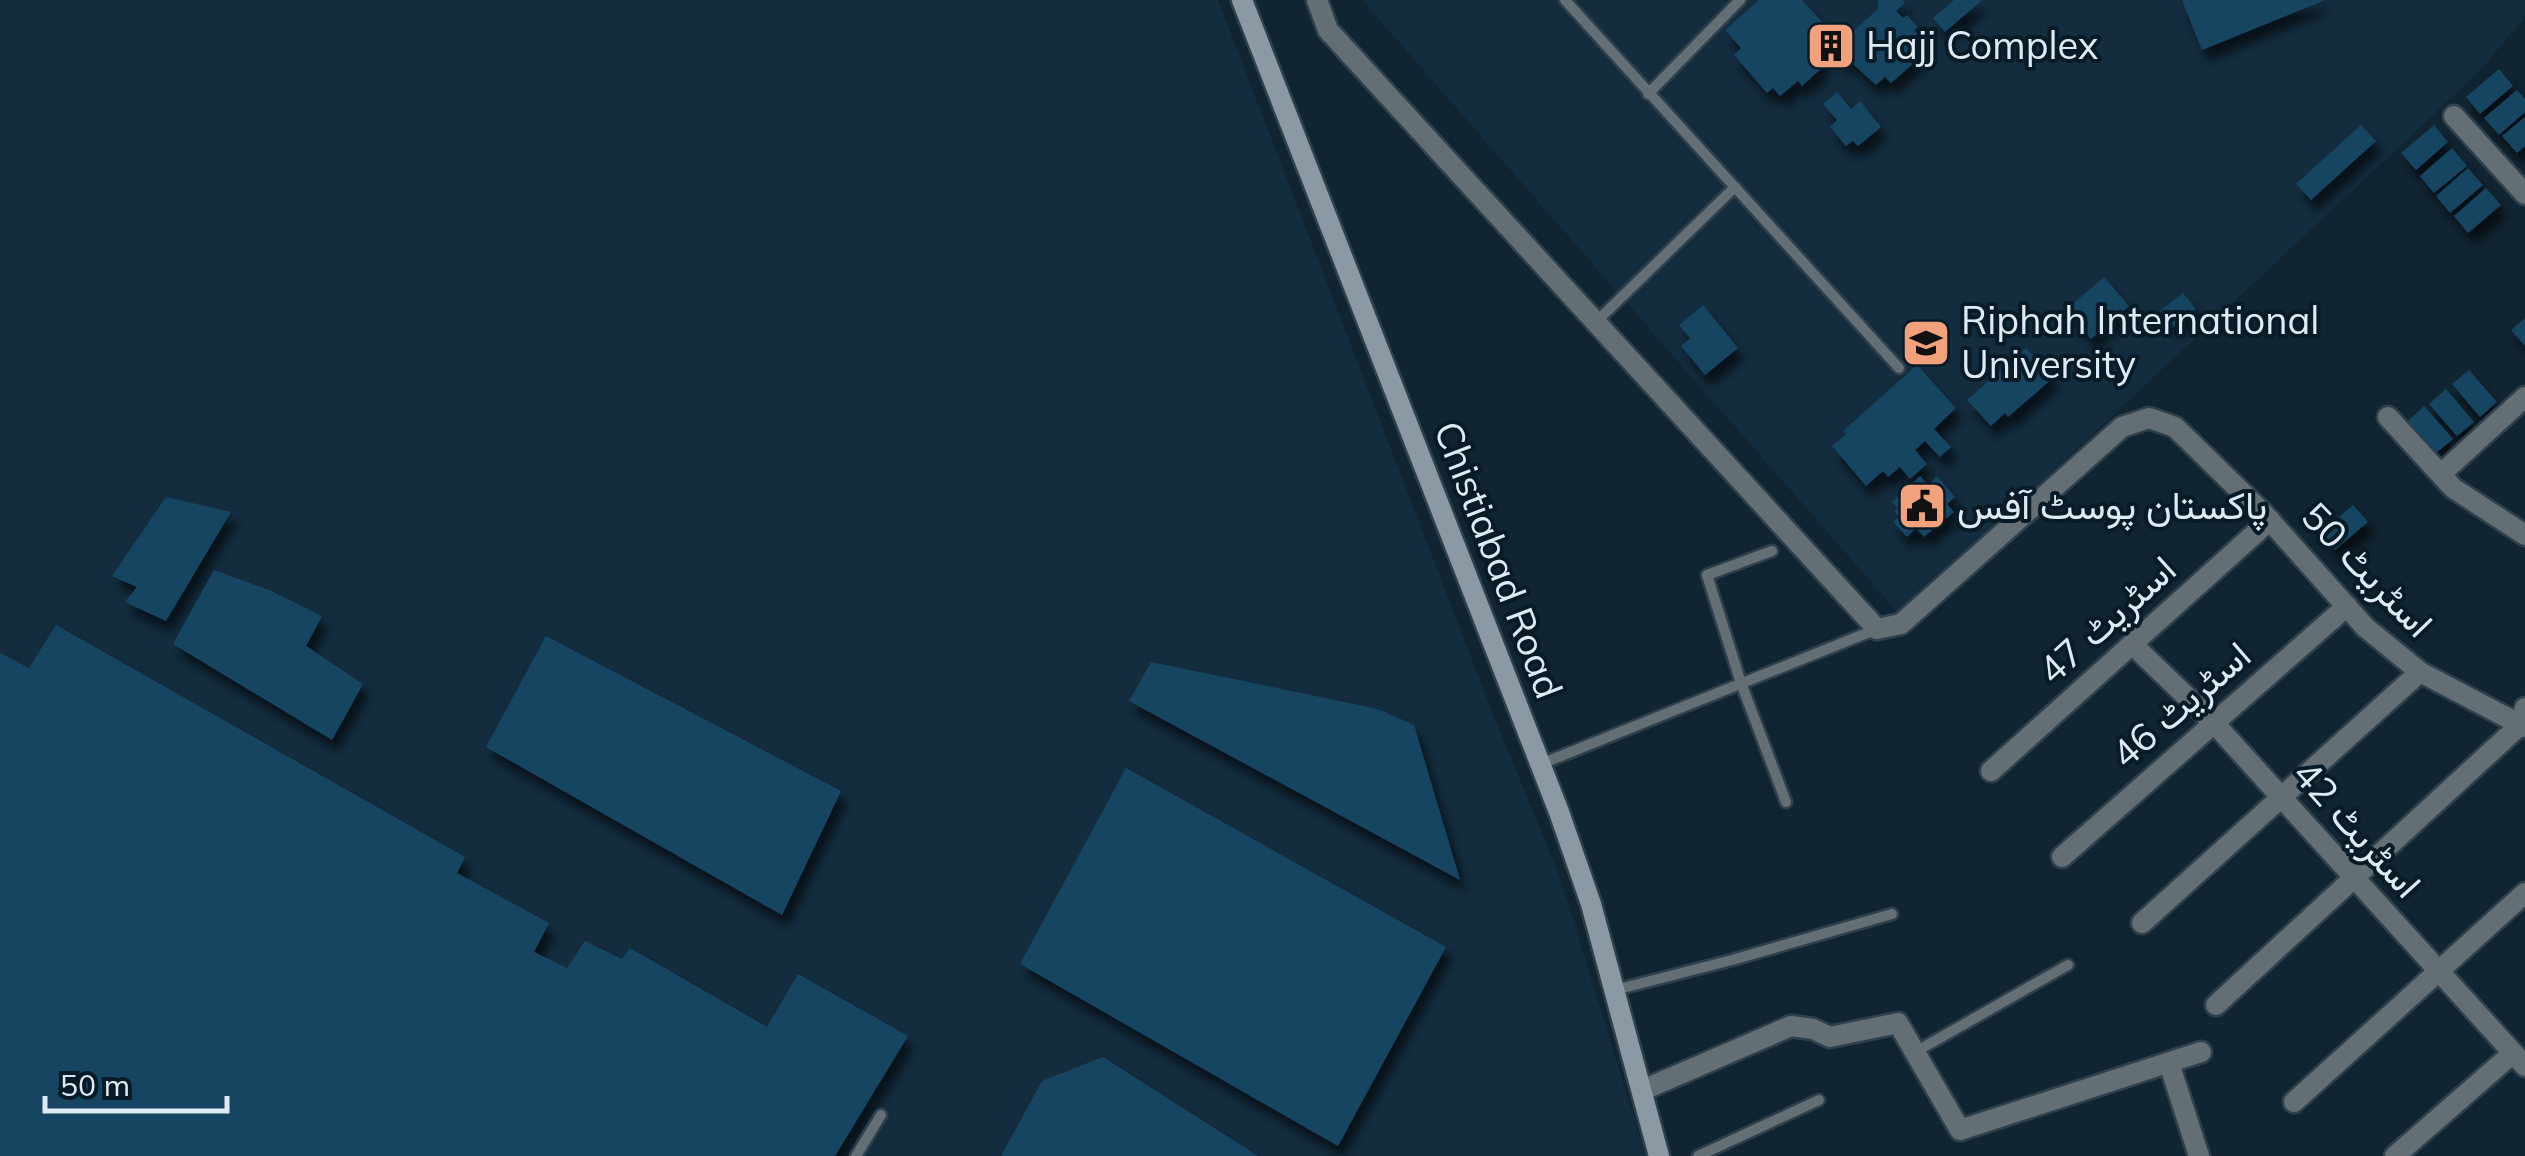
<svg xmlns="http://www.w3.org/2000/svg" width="2525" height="1156" font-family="Mulish,Vazirmatn,sans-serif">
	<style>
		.built { fill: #132c3e }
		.building { fill: #174562; filter: url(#shadow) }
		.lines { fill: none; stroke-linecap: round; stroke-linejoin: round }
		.service-casing { stroke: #2e404c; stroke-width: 15 }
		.minor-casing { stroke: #2e404c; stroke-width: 25 }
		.secondary-casing { stroke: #2e404c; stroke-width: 25 }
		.service { stroke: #646e75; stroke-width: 10 }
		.minor { stroke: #646e75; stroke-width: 20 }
		.secondary { stroke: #8a99a4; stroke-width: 20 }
		.labels { text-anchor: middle; stroke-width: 8; stroke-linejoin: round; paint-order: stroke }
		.poi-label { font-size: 38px; fill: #dfebf4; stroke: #081b27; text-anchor: start }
		.street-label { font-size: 38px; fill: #dfebf4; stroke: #081b27 }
	</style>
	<defs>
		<filter id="shadow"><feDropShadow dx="6" dy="11" stdDeviation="5" flood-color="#0009"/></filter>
	</defs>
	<rect width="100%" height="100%" fill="#112431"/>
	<g class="built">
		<path d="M0,0H1218L1491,709L1560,877L1646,1156H0Z"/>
		<path d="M1362,0H2525V17L2480,71L1900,615Z"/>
	</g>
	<g class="building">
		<path d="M1759,0H1802L1834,35H1849L1878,9V0H1903L1905,3L1896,11L1903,18L1907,15L1918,27L1914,30L1926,43L1916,52L1921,57L1891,83L1885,77L1876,85L1846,58L1841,62L1831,51L1819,62L1823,67L1802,86L1798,81L1780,96L1773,88L1767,93L1734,55L1741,48L1725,30Z"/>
		<path d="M1954,0H1982L1945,32L1933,18Z"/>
		<path d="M2182,0H2325L2202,50Z"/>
		<path d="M2499,69L2513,86L2480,114L2466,97Z"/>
		<path d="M2517,90L2525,99V112L2499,135L2484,118Z"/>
		<path d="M1837,92L1851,109L1860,101L1881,127L1858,146L1853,141L1846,146L1830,127L1837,120L1823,104Z"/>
		<path d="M2525,117V146L2517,153L2502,136Z"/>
		<path d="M2361,125L2376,141L2311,200L2296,184Z"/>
		<path d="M2434,125L2448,142L2416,170L2401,153Z"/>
		<path d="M2452,148L2467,166L2434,193L2420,176Z"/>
		<path d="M2468,168L2483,185L2450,213L2436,196Z"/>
		<path d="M2486,188L2501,205L2468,233L2454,216Z"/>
		<path d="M2104,277L2129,306L2091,339L2066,310Z"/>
		<path d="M2183,293L2196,309L2173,327L2160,311Z"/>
		<path d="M1703,305L1738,348L1705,375L1681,346L1690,338L1679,325Z"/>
		<path d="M2525,318V346L2511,330Z"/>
		<path d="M2026,348L2053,378L2008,417L2005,413L1991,426L1967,400Z"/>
		<path d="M1917,365L1956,408L1934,429L1951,447L1940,457L1925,441L1915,450L1927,464L1910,479L1900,467L1888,477L1883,471L1866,486L1832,446L1846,434L1843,431Z"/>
		<path d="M2469,370L2497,402L2480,417L2452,384Z"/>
		<path d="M2446,389L2474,422L2457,436L2429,404Z"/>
		<path d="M2424,406L2453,439L2436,453L2408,421Z"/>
		<path d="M1920,476L1928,485L1937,476L1955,497L1947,504L1954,512L1924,537L1916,528L1907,537L1893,522L1899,517L1894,511L1898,508L1892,502Z"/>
		<path d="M166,497L231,512L166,621L125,602L137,587L112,576Z"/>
		<path d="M2353,505L2368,522L2335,550L2321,533Z"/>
		<path d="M214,570L269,590L322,616L306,646L363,684L332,740L173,644Z"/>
		<path d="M56,625L465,857L457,873L549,923L534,952L567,968L585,941L622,959L630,948L767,1027L798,974L908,1036L835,1156H0V653L29,668Z"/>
		<path d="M546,636L841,791L782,915L486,747Z"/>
		<path d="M1151,662L1378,709L1414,725L1460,880L1129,701Z"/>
		<path d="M1126,768L1446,947L1338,1146L1020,964Z"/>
		<path d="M1103,1057L1258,1156H1001L1042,1081Z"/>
	</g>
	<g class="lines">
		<g class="service-casing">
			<g id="service">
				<path d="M1565,0L1899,368"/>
				<path d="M1648,94L1740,0"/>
				<path d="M1596,322L1735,187"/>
				<path d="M1772,551L1707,575L1741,683L1786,802"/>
				<path d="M1541,764L1877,629"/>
				<path d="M1615,990L1732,960L1892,914"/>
				<path d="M1917,1051L2068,965"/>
				<path d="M856,1156L881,1115"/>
				<path d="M1698,1156L1819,1100"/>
			</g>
		</g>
		<g class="minor-casing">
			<g id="minor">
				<path d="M1317,0L1328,30L1877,629L1901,624L2122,427L2149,418L2175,427L2264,514L2365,627L2420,672L2525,727"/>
				<path d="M2454,116L2525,194"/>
				<path d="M2388,417L2453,488L2525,535"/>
				<path d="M2441,474L2525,397"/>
				<path d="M2132,644L2214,723L2525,1066"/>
				<path d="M1991,771L2270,520"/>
				<path d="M2062,857L2347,606"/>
				<path d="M2142,923L2420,672"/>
				<path d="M2216,1005L2520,725L2525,708"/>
				<path d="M2169,1063L2199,1156"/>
				<path d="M1643,1090L1791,1026L1813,1029L1830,1037L1898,1023L1960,1130L2201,1052"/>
				<path d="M2294,1102L2525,893"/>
				<path d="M2395,1156L2513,1053"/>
			</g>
		</g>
		<g class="secondary-casing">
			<path id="secondary" d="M1242,0L1559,812L1591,904L1659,1156"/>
		</g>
		<use href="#service" class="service"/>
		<use href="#minor" class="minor"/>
		<use href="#secondary" class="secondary"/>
	</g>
	<defs>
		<g id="building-square" transform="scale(2.5)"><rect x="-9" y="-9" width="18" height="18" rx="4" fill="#f1a17c" stroke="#081b27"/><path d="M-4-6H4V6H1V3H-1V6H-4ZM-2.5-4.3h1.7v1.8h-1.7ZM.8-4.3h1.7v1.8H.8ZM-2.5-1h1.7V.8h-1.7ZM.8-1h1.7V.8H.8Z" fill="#111"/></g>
		<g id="university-square" transform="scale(2.5)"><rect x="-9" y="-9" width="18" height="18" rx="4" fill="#f1a17c" stroke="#081b27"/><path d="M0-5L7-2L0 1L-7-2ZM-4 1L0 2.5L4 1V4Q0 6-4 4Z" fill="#111"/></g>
		<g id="civic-square" transform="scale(2.5)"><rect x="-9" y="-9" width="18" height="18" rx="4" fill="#f1a17c" stroke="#081b27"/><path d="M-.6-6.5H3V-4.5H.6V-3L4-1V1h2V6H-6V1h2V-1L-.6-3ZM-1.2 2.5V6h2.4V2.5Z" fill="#111"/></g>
	</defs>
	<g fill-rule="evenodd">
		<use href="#building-square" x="1831" y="46"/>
		<use href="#university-square" x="1926" y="343"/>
		<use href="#civic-square" x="1922" y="506"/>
	</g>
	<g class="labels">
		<g class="poi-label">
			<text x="1866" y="59">Hajj Complex</text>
			<text x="1961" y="334">Riphah International<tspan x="1961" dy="44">University</tspan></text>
			<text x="1957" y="519">پاکستان پوسٹ آفس</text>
		</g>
		<g class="street-label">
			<text transform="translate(1498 560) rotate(69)" y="13">Chistiabad Road</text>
			<text transform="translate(2367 570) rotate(46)" y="13">اسٹریٹ 50</text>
			<text transform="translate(2107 620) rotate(-42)" y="13">اسٹریٹ 47</text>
			<text transform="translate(2181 705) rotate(-41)" y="13">اسٹریٹ 46</text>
			<text transform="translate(2357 829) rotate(48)" y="13">اسٹریٹ 42</text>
		</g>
	</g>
	<path d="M45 1096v15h182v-15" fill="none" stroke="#dfebf4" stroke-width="5"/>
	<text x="60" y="1096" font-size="30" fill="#dfebf4" stroke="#081b27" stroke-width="8" paint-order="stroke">50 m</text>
</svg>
